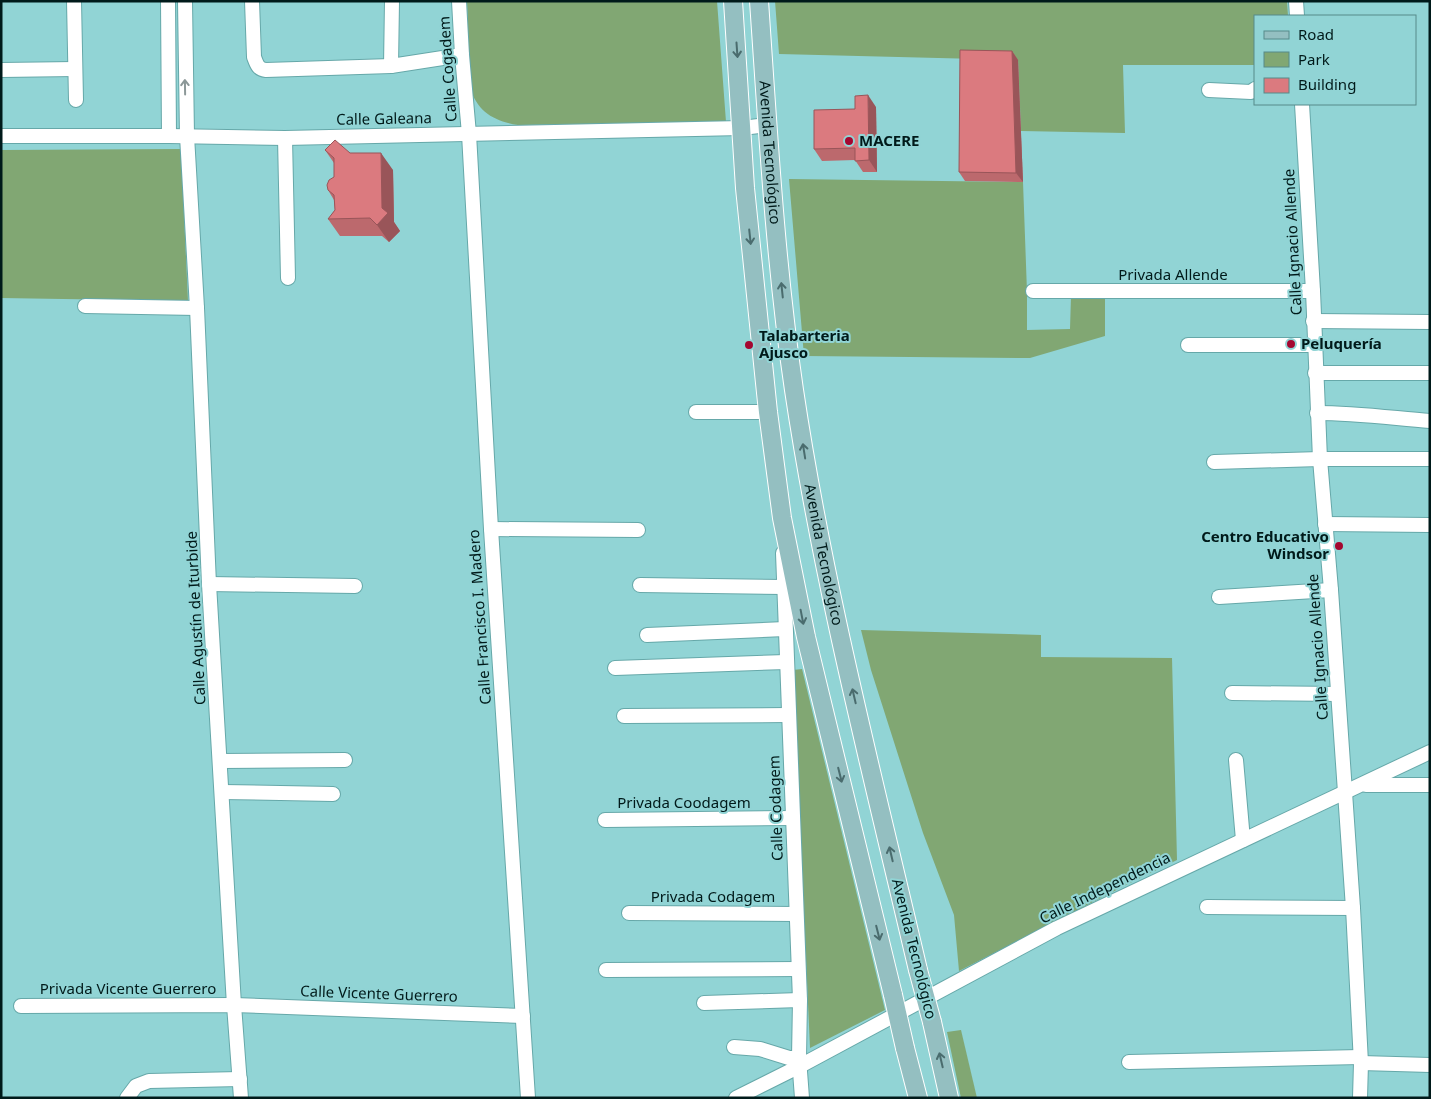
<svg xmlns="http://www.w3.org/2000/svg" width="1431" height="1099" font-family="'Noto Sans',sans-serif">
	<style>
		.green { fill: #81a773 }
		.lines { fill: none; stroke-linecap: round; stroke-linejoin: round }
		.minor-casing { stroke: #66a8a9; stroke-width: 16 }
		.major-casing { stroke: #fff; stroke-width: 20 }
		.minor { stroke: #fff; stroke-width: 14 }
		.major { stroke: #94bfc1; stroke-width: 18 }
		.major-bridge-casing { stroke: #fff; stroke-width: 20; stroke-linecap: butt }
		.major-bridge { stroke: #94bfc1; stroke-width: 18 }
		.wall { fill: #bc696d }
		.shaded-wall { fill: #995559 }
		.building { fill: #db7a7f; stroke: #995559 }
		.oneway { stroke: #4a6c6e }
		.oneway2 { stroke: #8c9898 }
		.poi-dot { fill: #a40730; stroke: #91d4d5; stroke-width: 2 }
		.labels { text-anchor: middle; stroke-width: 4; stroke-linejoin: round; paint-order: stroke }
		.street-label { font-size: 15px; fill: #001a1a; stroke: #91d4d5 }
		.poi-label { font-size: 15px; font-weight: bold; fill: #001a1a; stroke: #91d4d5; text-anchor: start }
	</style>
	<rect width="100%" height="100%" fill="#91d4d5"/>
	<g class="green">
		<path d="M467,1H717L726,122L518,125C494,121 477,112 470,87C468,77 469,65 469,56C468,38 468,19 467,1Z"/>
		<path d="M775,1H1287L1288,16H1255V65H1123L1125,133L1021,131L1018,60L779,54Z"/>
		<path d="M181,149L188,301L1,298V150Z"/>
		<path d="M789,179L1023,182L1027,292V330L1070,329L1071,296H1105V336L1030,358L804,356Z"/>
		<path d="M861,630L1041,635V657L1172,658L1177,860L1128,884L959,971L954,915L923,833L871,670Z"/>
		<path d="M802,669L885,1010L810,1048L793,670Z"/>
		<path d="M961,1030L977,1098H961L947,1032Z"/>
	</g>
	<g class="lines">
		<g class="minor-casing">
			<g id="minor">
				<path d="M74,1L76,100"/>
				<path d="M168,1L169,136"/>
				<path d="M185,1L187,136L197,308L209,584L234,1005L241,1098"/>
				<path d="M252,1L254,57C257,65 258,69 266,70L391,66L392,1"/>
				<path d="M459,1L462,55L469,134L491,529L528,1098"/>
				<path d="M1296,1L1297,16"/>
				<path d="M391,66L462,55"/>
				<path d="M1,70L75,69"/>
				<path d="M1209,90L1251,92L1255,89"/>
				<path d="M1302,104L1313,291L1320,459L1331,590L1353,908L1361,1063L1360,1098"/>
				<path d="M1,136H169L285,138L742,128L767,125"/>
				<path d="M285,138L288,278"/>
				<path d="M1033,291H1313"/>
				<path d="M85,306L197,308"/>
				<path d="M1313,321L1430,322"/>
				<path d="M1188,345H1315"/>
				<path d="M1315,373H1430"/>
				<path d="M696,412H768"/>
				<path d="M1317,413C1355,413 1392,418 1430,421"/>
				<path d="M1214,462L1320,459H1429"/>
				<path d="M1325,524L1430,525"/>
				<path d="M491,529L638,530"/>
				<path d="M783,553L800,1000L799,1058L802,1098"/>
				<path d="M209,584L355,586"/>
				<path d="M640,585L784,587"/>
				<path d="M1219,597L1331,590"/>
				<path d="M647,635L785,629"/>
				<path d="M615,668L786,662"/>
				<path d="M1232,693L1338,694"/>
				<path d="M624,716L788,715"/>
				<path d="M1236,760L1243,840"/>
				<path d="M221,761L345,760"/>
				<path d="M1366,785H1430"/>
				<path d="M222,792L333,794"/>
				<path d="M605,820L793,818"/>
				<path d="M1207,907L1353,908"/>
				<path d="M629,913L796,914"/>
				<path d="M606,970L798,969"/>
				<path d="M704,1003L800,1000"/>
				<path d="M21,1006L234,1005L523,1016"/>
				<path d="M734,1047L760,1049L789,1058H799"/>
				<path d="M1129,1062L1360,1057"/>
				<path d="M1361,1063L1430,1065"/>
				<path d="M127,1098L136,1086L149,1081L240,1079"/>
				<path d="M736,1098L800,1066L1057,928L1430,752"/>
			</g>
		</g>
		<g class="major-casing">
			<g id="major">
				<path d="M733,1L745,188L768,412L782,518L806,637L893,995"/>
				<path id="s1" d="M759,1C768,131 775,261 794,390C823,585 873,777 918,970"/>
				<path d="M932,1022L949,1098"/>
				<path d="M905,1048L918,1098"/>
			</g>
		</g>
		<use href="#minor" class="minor"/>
		<use href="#major" class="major"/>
		<g class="major-bridge-casing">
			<g id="major-bridge">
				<path d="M918,970L932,1022"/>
				<path d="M893,995L905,1048"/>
			</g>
		</g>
		<use href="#major-bridge" class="major-bridge"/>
	</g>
	<g class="wall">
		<path d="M1012,51L1018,60L1023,182L965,181L959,172Z"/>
		<path d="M876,107L877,172H863L855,160L822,161L814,149L855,109Z"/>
		<path d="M325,150L350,153L393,170L394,222L400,231L389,242L382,236H340L328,219L335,210L334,200L328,190L334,177V163Z"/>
	</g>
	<g class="shaded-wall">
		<path d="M1012,51L1018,60L1023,182L1016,173Z"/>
		<path d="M868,95L876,107L877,172L869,160Z"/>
		<path d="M381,153L393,170L394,222L400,231L389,242L377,225L382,208Z"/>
	</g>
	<g class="building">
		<path d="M960,50L1012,51L1016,173L959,172Z"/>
		<path d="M868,95L869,160L855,161V148L814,149V110L855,109V96Z"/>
		<path d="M335,140L350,153H381L382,208L388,213L377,225L370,218L328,219L335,210L334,195L328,190L327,185L329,180L334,177V158L325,150Z"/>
	</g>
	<defs><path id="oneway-shaft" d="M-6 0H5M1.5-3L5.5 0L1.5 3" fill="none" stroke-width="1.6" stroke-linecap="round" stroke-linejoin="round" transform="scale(1.25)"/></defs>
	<g class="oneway">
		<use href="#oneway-shaft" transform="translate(737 50) rotate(86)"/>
		<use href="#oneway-shaft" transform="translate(750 237) rotate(84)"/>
		<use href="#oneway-shaft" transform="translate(782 290) rotate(-96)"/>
		<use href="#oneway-shaft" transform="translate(804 451) rotate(-99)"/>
		<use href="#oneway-shaft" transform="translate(802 617) rotate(79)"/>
		<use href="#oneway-shaft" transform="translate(854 696) rotate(-103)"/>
		<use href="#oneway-shaft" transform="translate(840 775) rotate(76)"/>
		<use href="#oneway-shaft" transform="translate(891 854) rotate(-103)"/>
		<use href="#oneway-shaft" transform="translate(878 933) rotate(76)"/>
		<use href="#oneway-shaft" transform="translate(941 1060) rotate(-103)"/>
	</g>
	<use class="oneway2" href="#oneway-shaft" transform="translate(185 87) rotate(-91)"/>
	<g class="poi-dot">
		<circle cx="849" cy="141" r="5"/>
		<circle cx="1291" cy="344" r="5"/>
		<circle cx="749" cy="345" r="5"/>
		<circle cx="1339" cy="546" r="5"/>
	</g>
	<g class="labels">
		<g class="street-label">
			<text transform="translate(448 69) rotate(-94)" y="5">Calle Cogadem</text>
			<text transform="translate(384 119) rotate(-1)" y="5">Calle Galeana</text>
			<text dy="5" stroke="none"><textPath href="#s1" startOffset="152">Avenida Tecnológico</textPath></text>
			<text transform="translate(1293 242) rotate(-93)" y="5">Calle Ignacio Allende</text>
			<text x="1173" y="280">Privada Allende</text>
			<text dy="5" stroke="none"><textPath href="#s1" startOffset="558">Avenida Tecnológico</textPath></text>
			<text transform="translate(480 617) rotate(-94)" y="5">Calle Francisco I. Madero</text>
			<text transform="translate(196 618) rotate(-93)" y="5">Calle Agustín de Iturbide</text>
			<text transform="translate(1318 647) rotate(-94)" y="5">Calle Ignacio Allende</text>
			<text x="684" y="808">Privada Coodagem</text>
			<text transform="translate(776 808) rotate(-92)" y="5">Calle Codagem</text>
			<text transform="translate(1105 888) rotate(-26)" y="5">Calle Independencia</text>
			<text x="713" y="902">Privada Codagem</text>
			<text transform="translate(914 949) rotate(76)" y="5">Avenida Tecnológico</text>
			<text x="128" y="994">Privada Vicente Guerrero</text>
			<text transform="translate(379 994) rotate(2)" y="5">Calle Vicente Guerrero</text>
		</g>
		<g class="poi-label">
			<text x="859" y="146">MACERE</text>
			<text x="759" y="341">Talabarteria<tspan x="759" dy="17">Ajusco</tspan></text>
			<text x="1301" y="349">Peluquería</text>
			<text x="1329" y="542" text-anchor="end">Centro Educativo<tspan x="1329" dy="17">Windsor</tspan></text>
		</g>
	</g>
	<rect width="1431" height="1099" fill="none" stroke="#001a1a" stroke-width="5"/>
	<rect x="1254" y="15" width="162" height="90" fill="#91d4d5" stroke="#578a8a"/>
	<rect x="1264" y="31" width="25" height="8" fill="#94bfc1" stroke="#578a8a"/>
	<text x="1298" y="40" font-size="15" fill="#001a1a">Road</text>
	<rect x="1264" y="52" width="25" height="15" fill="#81a773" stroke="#578a8a"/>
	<text x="1298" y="65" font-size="15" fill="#001a1a">Park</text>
	<rect x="1264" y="78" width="25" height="15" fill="#db7a7f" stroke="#578a8a"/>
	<text x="1298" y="90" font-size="15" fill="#001a1a">Building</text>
</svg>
